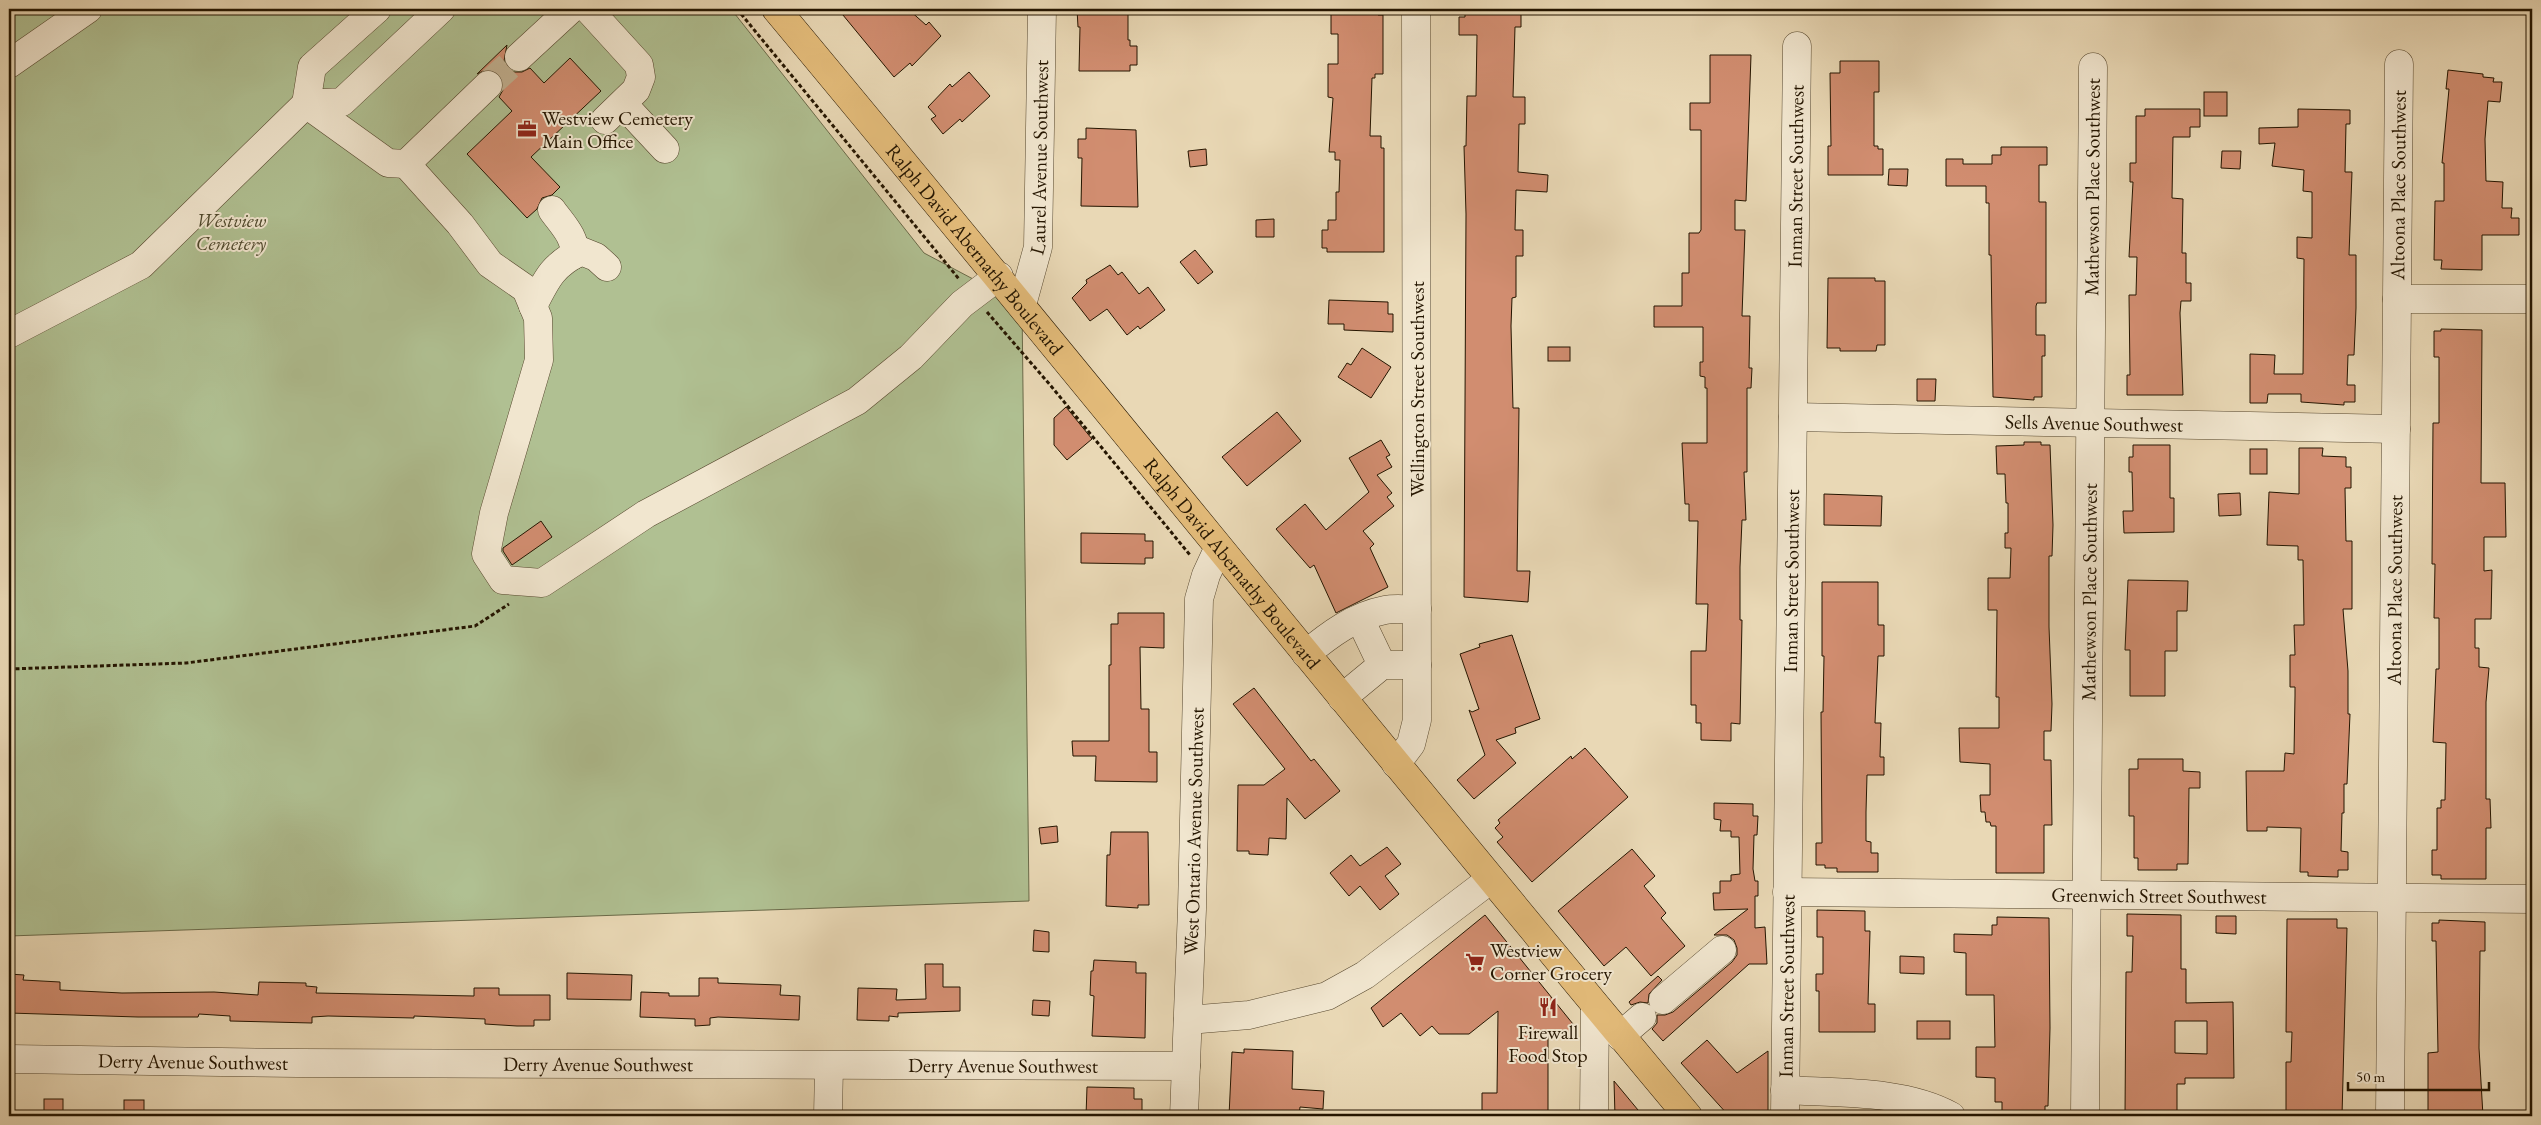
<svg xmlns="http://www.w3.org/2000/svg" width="2541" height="1125" font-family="'EB Garamond',serif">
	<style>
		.green { fill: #b0c092; stroke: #6a6a49 }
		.building { fill: #d18d70; stroke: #241500; fill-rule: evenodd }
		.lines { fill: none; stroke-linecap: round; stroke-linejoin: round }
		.minor-tunnel { stroke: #c2b191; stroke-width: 28; stroke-dasharray: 28 14; stroke-linecap: butt }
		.minor-casing { stroke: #55462d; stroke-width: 29 }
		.major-casing { stroke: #241500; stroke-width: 29 }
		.path { stroke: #241500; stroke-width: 3; stroke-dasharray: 4 2.5; stroke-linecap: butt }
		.minor { stroke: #f1e6cf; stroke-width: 28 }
		.major { stroke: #e4bc7a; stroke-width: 28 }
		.labels { text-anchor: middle; stroke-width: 4; stroke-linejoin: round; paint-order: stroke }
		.poi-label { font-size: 20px; fill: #241500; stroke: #f1e6cf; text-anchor: start }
		.street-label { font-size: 20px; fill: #241500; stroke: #f1e6cf }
		.park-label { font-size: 20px; font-style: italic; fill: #4e482c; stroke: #f1e6cf }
	</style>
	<rect width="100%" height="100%" fill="#e9d8b5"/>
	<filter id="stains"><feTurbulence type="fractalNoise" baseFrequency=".004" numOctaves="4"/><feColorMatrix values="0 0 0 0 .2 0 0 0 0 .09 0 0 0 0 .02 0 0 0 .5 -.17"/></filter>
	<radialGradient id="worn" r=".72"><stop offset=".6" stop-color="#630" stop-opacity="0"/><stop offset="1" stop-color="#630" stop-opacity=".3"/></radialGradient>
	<path class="green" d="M9,9H731L924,253L1022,305L1029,901L9,936Z"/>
	<g class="building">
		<path d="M838,9H908L926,25L929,22L941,36L912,66L910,63L894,77Z"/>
		<path d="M1077,9H1128V40H1130V46H1137V65H1130V71H1079L1080,27H1078Z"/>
		<path d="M1331,9H1378V15H1383V74H1375V78H1372L1370,136H1381V148H1384V252H1327V248H1322V230H1328V220H1336V192H1339L1340,160H1335V152H1329L1333,98L1328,97V64H1338V34H1331Z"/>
		<path d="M1465,9H1521V27H1515L1513,97H1525V124H1519L1518,172L1548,175L1547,192L1516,190L1515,230H1523V256H1516V297L1512,298L1511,326L1513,408H1519L1517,571H1530L1528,602L1464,597L1466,214L1464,146H1466L1467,96H1476L1477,35H1459V17H1465Z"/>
		<path d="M507,45L504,61L507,67L514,72H522L530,68L544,83L570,58L601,91L531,157L560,187L552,195L542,198L537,209L527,218L467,154L512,111L499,97L503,90V82L499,74L493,70H485L477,74Z"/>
		<path d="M1710,55H1751L1746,201L1735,200V230H1745L1742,316H1750L1749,368H1752L1751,388H1747V472H1744L1746,520H1742L1740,567V620H1742L1740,724L1731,723V741L1701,740V723H1696V705H1691V651H1706L1708,604H1696L1698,521H1689V504H1685L1682,443H1707V388H1705V377L1700,376V362H1703V327H1654V306H1682V273H1689V233H1699L1701,230V130H1690V103H1710Z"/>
		<path d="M1840,61H1879V92H1874V146H1878V149H1883V175H1828V146H1831L1830,73H1840Z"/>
		<path d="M2448,70L2483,74V77L2494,78L2493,82H2502L2500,102L2488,101L2485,139L2486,181L2503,182L2502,208H2512L2511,218H2519V235H2482V270L2441,269L2442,260H2434L2435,201H2444V163H2442L2449,89H2446Z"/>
		<path d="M969,72L990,96L962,122L960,119L943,134L931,119L936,116L928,107L950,84L952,87Z"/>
		<rect x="2204" y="92" width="23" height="24"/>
		<path d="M2145,109H2200V127H2190V137H2173L2172,198L2183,199L2182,253H2186V283H2191V301H2181L2180,313L2183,395H2127V375H2130L2129,295H2136L2137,257H2129L2133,182H2130V163H2136V116H2145Z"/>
		<path d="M2298,109L2350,110V124H2346L2345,172H2352L2349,255H2356V308L2354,355H2348L2347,385H2355V402H2344V405L2301,402V394H2268L2267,403H2250V354L2275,355L2274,374H2303L2304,259L2297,258V237L2312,238V192L2303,191L2304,170L2272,166L2275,143L2259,144V128L2298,127Z"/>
		<path d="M1086,128L1136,130L1138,207L1081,206L1082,158H1078V139H1086Z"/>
		<path d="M2001,147H2047V165H2039V202H2046V303H2037L2036,306V335H2045V356H2042V397H2034V400L1993,397L1991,255H1989V203H1986V186H1946V159H1963V164H1992V155H2001Z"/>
		<path d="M1206,149L1207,165L1190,167L1188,151Z"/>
		<path d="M2222,151H2241L2240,169L2221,168Z"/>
		<path d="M1889,169H1908L1907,186L1888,185Z"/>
		<path d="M1274,219V237H1256V220Z"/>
		<path d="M1195,250L1213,272L1198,284L1180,262Z"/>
		<path d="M1110,265L1118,275L1122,272L1139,294L1148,287L1165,310L1140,329L1138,326L1127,335L1107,309L1090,321L1072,298L1087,283L1086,280Z"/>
		<path d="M1828,278H1875V281H1885V345H1877L1876,351H1840V348H1827Z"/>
		<path d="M1329,300L1388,302V314H1393V332L1344,330V324H1328Z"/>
		<path d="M2441,329L2482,330L2481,483H2505L2506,537H2484V571L2492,570L2491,619H2475V648H2479V667L2489,668L2486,702V799H2490L2491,828H2486V879H2441V875H2432V850H2437V808H2441V800H2445L2446,743L2433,742L2436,669H2439V618H2434L2435,564H2432L2433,423H2439V357H2434V331H2441Z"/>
		<rect x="1548" y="347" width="22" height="14"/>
		<path d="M1362,348L1391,367L1371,398L1338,377L1347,363L1351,365Z"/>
		<path d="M1917,379H1936L1935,401H1917Z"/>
		<path d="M1066,407L1092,439L1067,460L1054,445V418Z"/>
		<path d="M1277,412L1301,441L1247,486L1222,457Z"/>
		<path d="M1381,440L1390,455L1386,457L1392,467L1377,475L1392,493L1387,497L1394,506L1363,531L1374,544L1370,548L1388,587L1336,613L1314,565L1310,568L1276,529L1305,504L1326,530L1369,492L1349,458Z"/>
		<path d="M2024,442H2041V445H2050L2053,525L2052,556H2049V627L2052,704L2051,731H2044V760H2051L2052,825H2044V873H1996V826H1991L1990,822H1986L1985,812H1981L1980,795H1990V764L1960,762L1959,728H1999V697H1996L1997,610H1988V578H2010L2011,548H2005V533H2008V503H2006L2005,474H1997L1996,446L2024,445Z"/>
		<path d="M2133,445H2170V498H2174V532L2124,533L2123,511H2133L2132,472H2129V457H2133Z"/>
		<path d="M2299,448H2323L2322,456L2346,457V467H2351V488H2345L2346,541H2352V609H2343L2348,671V714H2350L2347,784H2344V813H2342L2341,851L2348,852V870H2338V877L2308,876V872H2300L2301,828L2267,827V831H2247L2246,771H2284L2285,753L2294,754L2295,696V687H2290V655H2295L2294,625H2304L2303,560H2298V546L2267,545L2269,492L2299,494Z"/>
		<rect x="2250" y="449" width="17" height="25"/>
		<path d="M2240,493L2241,515L2219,516L2218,494Z"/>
		<path d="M1824,494L1882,496L1881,526L1824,525Z"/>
		<path d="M541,521L552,537L512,565L503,551V548Z"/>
		<path d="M1081,533L1145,534V541H1153V558H1145V564L1081,563Z"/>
		<path d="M2128,580L2188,581L2187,611H2177V651H2165V696H2130V650H2125Z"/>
		<path d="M1822,582H1878V625H1884V656H1878L1875,723H1881L1880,757H1884V775H1867L1866,812V841L1871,842V853H1878V872H1837V868H1825V865H1816V843H1822L1821,712H1823L1824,656H1822Z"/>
		<path d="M1118,613H1164V648L1140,647L1141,709H1149V752H1157V782L1095,781L1096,756H1073L1072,741H1109V665H1111V624H1118Z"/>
		<path d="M1512,635L1540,719L1515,728L1516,733L1496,740L1516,763L1474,799L1457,780L1485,755L1469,710L1472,712L1479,709L1460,654L1480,647L1479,644Z"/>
		<path d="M1254,688L1311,761L1314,759L1340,791L1305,819L1287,798L1286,839L1269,838L1268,855L1249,854V851H1237L1238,785H1264L1285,769L1233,704Z"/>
		<path d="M1585,748L1628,797L1532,882L1497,842L1503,837L1495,828L1500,823L1498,820L1571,756L1572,759Z"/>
		<path d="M2138,759H2183V771L2200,772V788H2189L2188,864H2177V870H2138V858H2134V816H2129V769H2138Z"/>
		<path d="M1714,803L1753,804V816H1758L1757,835H1754L1753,869L1755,881H1758V896H1755V928L1765,927L1767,964H1749L1663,1041L1652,1029L1657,1023V1015H1665L1673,1012L1732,962L1737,955V948L1734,940L1727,935H1714L1748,909L1714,910L1713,893H1720V881H1731V875L1740,874L1739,837H1731V831H1720L1721,820L1714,819Z"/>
		<path d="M1057,826L1058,842L1041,844L1039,828Z"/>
		<path d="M1111,832H1148L1149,905H1138V908L1106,906L1107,855H1110Z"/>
		<path d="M1387,847L1401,864L1385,876L1399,894L1380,910L1360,886L1349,896L1330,873L1351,855L1360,866Z"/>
		<path d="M1632,849L1655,876L1644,886L1666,913L1661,918L1685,946L1651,976L1626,947L1604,966L1558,911Z"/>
		<path d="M1817,910L1865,911V931H1870L1868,1004H1875V1032H1819V991H1816V974H1823V937H1817Z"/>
		<path d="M2127,914L2181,915V969H2186V1003L2233,1002L2234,1078H2185V1084H2177V1116H2125L2126,972H2132L2133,936H2127ZM2175,1021H2207V1054L2175,1053Z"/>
		<path d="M1485,915L1573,1024L1572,1036L1548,1035V1116H1482V1093H1497L1498,1011L1469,1034H1439L1432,1026L1420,1036L1401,1013L1383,1027L1371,1008Z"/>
		<path d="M2216,916H2236V934L2216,933Z"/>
		<path d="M1997,917L2049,918L2050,1028L2048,1106H2045V1116H2002V1102H1995V1078L1976,1077V1047H1995L1994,995H1966V953L1954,952V934L1992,935V925H1997Z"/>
		<path d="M2287,919H2337V928H2347L2342,1116H2286V1062H2291L2292,1032H2286Z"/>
		<path d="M2439,920L2485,922V951H2480L2479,1048L2483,1116H2428V1053L2438,1052L2436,941H2432V923H2439Z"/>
		<path d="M1034,930L1049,932V952L1033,951Z"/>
		<path d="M1900,956L1924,957V974L1900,973Z"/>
		<path d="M1094,960L1136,962V973H1146L1145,1038L1092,1036L1094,996L1090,995L1091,971H1093Z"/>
		<path d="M925,964H943V987H960V1011L898,1013V1017L889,1016V1021L857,1020L858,988L897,989L896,1000L926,999Z"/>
		<path d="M567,973L632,975L631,1000L567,999Z"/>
		<path d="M9,974L24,975L23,980L60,982V990L122,993L214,992L258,995L259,982L306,983V986L317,987L316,993L474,996V988H499V995H550V1020H534V1026H517L485,1024V1019L414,1016V1018L328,1016L312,1017V1023L230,1021V1016L199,1014L198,1017H138L9,1013Z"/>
		<path d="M1658,976L1662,980L1649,994L1648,1003L1640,1002L1631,1005L1629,1002Z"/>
		<path d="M699,978H718V983L781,985L780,995L800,996L799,1020L718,1017L710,1018V1025L695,1026V1019L640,1017L641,992L669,993V996H699Z"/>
		<path d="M1033,1000L1050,1001L1049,1016L1032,1015Z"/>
		<rect x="1917" y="1021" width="33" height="18"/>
		<path d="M1707,1040L1737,1073L1768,1051V1116H1729L1681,1063Z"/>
		<path d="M1244,1049L1293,1051L1292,1089L1324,1091L1323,1109L1300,1107L1299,1116H1229L1232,1052L1244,1053Z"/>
		<path d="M1614,1081L1643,1116H1615Z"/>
		<path d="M1087,1087L1134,1088V1099H1142V1116H1086Z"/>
		<rect x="44" y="1099" width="19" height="17"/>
		<rect x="124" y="1100" width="20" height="16"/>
	</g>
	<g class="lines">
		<path class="minor-tunnel" d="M488,85L519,57"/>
		<g class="minor-casing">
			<g id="minor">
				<path d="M377,9L312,67L306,104L342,102L441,9"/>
				<path d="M588,9L639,65L641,77L636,90L605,120"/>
				<path d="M519,57L571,9"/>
				<path d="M9,64L88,9"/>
				<path d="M623,104L665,149"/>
				<path d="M406,164L460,224L490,264L526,289L538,318L539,360L494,513L486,554L503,580L542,583L646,514L857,401L911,357L962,304L999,276"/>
				<path d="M552,210C561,223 577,238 574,255"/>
				<path d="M2397,299H2532"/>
				<path id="s1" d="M1022,305L1038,247L1042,9"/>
				<path d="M533,306C547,278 553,265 581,251L596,257L607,267"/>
				<path d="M9,334L141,265L306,104L388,163L406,164L488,85"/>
				<path id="s2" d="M1793,417L2396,429"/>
				<path d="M1360,619L1382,665"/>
				<path d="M1306,654C1329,635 1354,616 1385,610C1395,608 1407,610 1417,609"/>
				<path d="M1342,698L1382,665H1417"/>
				<path d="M1396,764L1411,744L1417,720L1416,9"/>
				<path id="s3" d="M1787,892L2532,899"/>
				<path d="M1663,1000L1722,950"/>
				<path d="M1188,1020L1249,1015L1327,996L1365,975L1491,879"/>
				<path d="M1620,1036L1642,1017"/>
				<path id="s4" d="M9,1059L298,1063L1186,1066"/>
				<path d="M1785,1090C1836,1093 1905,1090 1951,1116"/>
				<path d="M828,1116L829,1066"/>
				<path id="s5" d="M1184,1116L1192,909L1199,599L1206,575L1218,549"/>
				<path d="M1594,1116L1595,1006"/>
				<path id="s6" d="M1785,1116L1797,46"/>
				<path id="s7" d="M2085,1116L2093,67"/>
				<path id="s8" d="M2390,1116L2399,64"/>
			</g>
		</g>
		<g class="major-casing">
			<g id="major">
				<path id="s9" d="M776,9C1082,376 1381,749 1688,1116"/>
			</g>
		</g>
		<g class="path">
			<path d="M737,9L959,279"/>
			<path d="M987,312L1051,386L1190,555"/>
			<path d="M9,669L186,663L475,626L509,604"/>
		</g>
		<use href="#minor" class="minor"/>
		<use href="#major" class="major"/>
	</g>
	<defs>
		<g id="office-bare" transform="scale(1.5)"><path d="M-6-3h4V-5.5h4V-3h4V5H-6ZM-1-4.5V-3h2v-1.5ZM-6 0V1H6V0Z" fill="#8f2418" stroke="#f1e6cf" stroke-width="2.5" paint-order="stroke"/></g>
		<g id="supermarket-bare" transform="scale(1.5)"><path d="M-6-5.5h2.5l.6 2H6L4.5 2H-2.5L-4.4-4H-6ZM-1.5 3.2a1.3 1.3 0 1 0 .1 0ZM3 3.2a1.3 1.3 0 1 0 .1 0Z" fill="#8f2418" stroke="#f1e6cf" stroke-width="2.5" paint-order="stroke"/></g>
		<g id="restaurant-bare" transform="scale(1.5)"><path d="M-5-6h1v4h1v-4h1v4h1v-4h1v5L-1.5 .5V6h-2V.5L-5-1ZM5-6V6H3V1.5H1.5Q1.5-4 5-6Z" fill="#8f2418" stroke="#f1e6cf" stroke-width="2.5" paint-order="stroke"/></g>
	</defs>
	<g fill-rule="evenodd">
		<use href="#office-bare" x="527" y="129"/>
		<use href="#supermarket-bare" x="1475" y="962"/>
		<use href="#restaurant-bare" x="1548" y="1007"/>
	</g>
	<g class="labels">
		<g class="poi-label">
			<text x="542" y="125">Westview Cemetery<tspan x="542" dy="23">Main Office</tspan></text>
			<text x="1490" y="957">Westview<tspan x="1490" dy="23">Corner Grocery</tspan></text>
			<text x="1548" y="1039" text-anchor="middle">Firewall<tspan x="1548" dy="23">Food Stop</tspan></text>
		</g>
		<g class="street-label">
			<text dy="7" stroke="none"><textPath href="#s1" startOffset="150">Laurel Avenue Southwest</textPath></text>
			<text dy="7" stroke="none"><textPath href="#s6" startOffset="940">Inman Street Southwest</textPath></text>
			<text dy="7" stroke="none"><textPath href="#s8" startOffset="931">Altoona Place Southwest</textPath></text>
			<text dy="7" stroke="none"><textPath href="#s7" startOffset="929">Mathewson Place Southwest</textPath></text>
			<text dy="7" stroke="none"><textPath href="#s9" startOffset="312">Ralph David Abernathy Boulevard</textPath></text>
			<text transform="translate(1417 389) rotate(-90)" y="7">Wellington Street Southwest</text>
			<text dy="7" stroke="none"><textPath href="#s2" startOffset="301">Sells Avenue Southwest</textPath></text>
			<text dy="7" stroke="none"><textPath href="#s9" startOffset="718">Ralph David Abernathy Boulevard</textPath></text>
			<text dy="7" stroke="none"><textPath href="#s6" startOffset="535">Inman Street Southwest</textPath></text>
			<text dy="7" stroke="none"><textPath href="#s8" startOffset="526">Altoona Place Southwest</textPath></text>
			<text dy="7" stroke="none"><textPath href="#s7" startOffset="524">Mathewson Place Southwest</textPath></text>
			<text dy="7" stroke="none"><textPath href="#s5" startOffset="285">West Ontario Avenue Southwest</textPath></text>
			<text dy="7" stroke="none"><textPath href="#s3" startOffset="372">Greenwich Street Southwest</textPath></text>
			<text dy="7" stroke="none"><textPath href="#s6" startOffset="130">Inman Street Southwest</textPath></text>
			<text dy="7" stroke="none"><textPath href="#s4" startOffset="184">Derry Avenue Southwest</textPath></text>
			<text dy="7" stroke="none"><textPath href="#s4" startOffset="589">Derry Avenue Southwest</textPath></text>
			<text dy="7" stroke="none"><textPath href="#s4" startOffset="994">Derry Avenue Southwest</textPath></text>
		</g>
		<g class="park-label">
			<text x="231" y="227">Westview<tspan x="231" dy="23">Cemetery</tspan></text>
		</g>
	</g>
	<rect width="2541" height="1125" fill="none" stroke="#e9d8b5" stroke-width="30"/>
	<rect x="10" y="10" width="2521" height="1105" fill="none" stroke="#241500" stroke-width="2.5"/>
	<rect x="15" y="15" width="2511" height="1095" fill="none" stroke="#241500"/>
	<path d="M2348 1082v8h141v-8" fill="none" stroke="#241500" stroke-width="2.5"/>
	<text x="2356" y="1082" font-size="15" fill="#241500" stroke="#f1e6cf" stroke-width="4" paint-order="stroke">50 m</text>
	<rect width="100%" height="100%" filter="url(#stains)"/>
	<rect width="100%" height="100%" fill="url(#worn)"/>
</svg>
